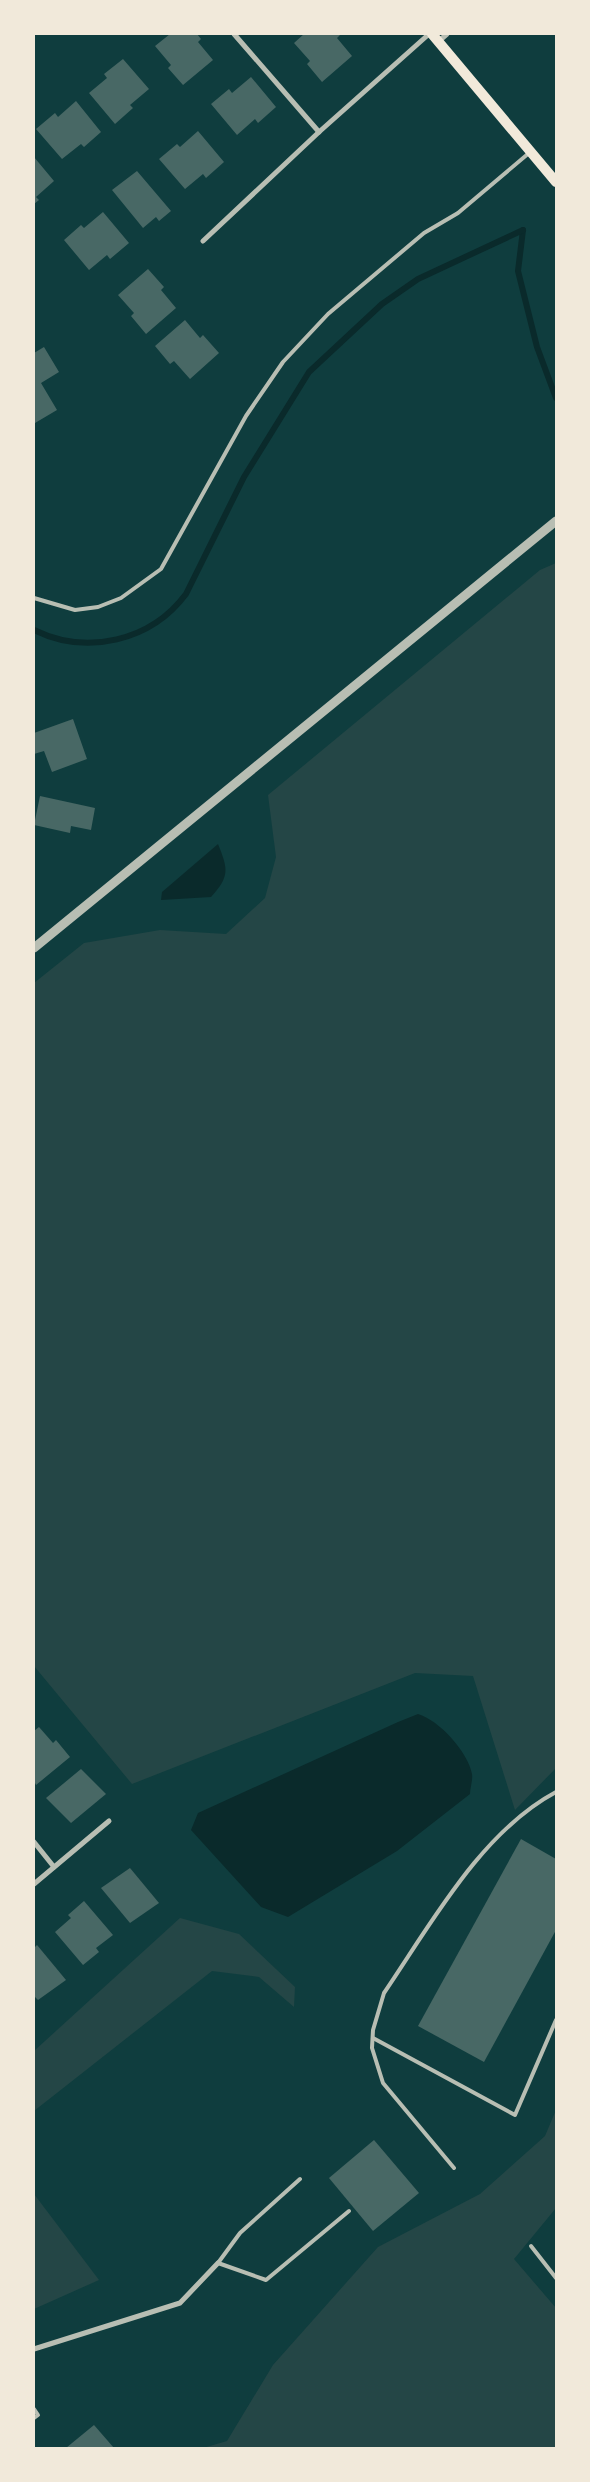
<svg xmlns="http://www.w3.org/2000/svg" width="590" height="2482" font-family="'DM Sans',sans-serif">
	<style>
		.green { fill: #244646 }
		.water { fill: #0a2a2b }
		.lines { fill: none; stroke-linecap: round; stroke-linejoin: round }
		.stream { stroke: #0a2a2b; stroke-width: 6 }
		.building { fill: #486865 }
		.service { stroke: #b8beb3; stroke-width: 4 }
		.minor { stroke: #b8beb3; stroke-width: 5 }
		.tertiary { stroke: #b8beb3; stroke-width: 9 }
		.secondary { stroke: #f1e9da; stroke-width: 10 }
	</style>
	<rect width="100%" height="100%" fill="#0f3d3e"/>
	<g class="green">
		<path d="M556,563V1768L515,1810L473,1676L415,1673L132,1784L34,1666V983L84,943L160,930L226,934L265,898L276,857L268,795L540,570Z"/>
		<path d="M180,1918L239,1934L295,1987L294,2007L259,1977L212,1971L34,2111V2051Z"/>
		<path d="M556,2110V2208L514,2259L556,2308V2448H203L227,2441L273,2365L378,2247L480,2194L545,2136Z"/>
		<path d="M34,2194L99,2280L34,2309Z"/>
	</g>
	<g class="water">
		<path d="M218,844C228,869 230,876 211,897L161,900L162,892Z"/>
		<path d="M418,1714C439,1720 468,1752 472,1774C473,1780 470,1788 470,1794L397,1851L288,1917L261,1907L191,1830L198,1813L398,1722Z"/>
	</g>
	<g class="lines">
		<g class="stream">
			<path d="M523,230L518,271L537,347L556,398"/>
			<path d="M34,630C87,656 151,641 186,594L244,477L309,372L382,304L418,279L523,230"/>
		</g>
	</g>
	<g class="building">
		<path d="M170,34H197L201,39L198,42L213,60L183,85L168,68L171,65L155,46Z"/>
		<path d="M304,34H339L340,35L337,38L352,56L322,82L307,64L310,61L294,43Z"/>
		<path d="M123,59L149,89L130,105L133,108L115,124L89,93L107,78L104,74Z"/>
		<path d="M251,77L276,107L258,123L255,119L237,135L211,104L229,89L232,93Z"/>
		<path d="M76,101L101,132L84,147L81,144L62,159L36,129L55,113L58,117Z"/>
		<path d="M198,131L224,162L206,178L203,174L185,189L159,159L177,144L180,147Z"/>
		<path d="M34,157L54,181L36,197L39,200L34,204Z"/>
		<path d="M137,171L171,211L159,221L156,217L143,228L112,190Z"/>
		<path d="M103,212L129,243L110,259L107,255L89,270L64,240L81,225L84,228Z"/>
		<path d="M148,269L164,287L161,290L176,308L146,334L131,316L134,313L118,295Z"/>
		<path d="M185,320L200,338L203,335L219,353L190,379L174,361L170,364L155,346Z"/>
		<path d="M44,347L59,372L41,383L57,410L35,423L34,353Z"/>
		<path d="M73,719L87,759L52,772L44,751L34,754V733Z"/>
		<path d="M40,796L95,808L91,830L71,826L70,833L34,825Z"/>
		<path d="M39,1727L53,1743L56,1740L70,1757L36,1785L34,1781V1731Z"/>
		<path d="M81,1769L106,1794L71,1823L46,1798Z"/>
		<path d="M521,1839L556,1859V1930L484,2062L418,2026Z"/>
		<path d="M130,1868L159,1903L130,1923L101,1888Z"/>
		<path d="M84,1901L113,1935L96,1948L99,1952L83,1965L55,1932L71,1918L68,1915Z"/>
		<path d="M37,1945L66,1980L38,2000L34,1996V1948Z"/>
		<path d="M374,2140L419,2193L373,2231L329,2178Z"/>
		<path d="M94,2425L114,2448H66Z"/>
	</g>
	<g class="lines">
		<g class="service">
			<path d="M34,598L75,610L98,607L121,598L161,569L246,416L283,362L328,314L424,233L458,213L529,153"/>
			<path d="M373,2038L515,2115L556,2020"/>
			<path d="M454,2168L383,2083L372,2048L373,2030L384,1993C431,1924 481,1832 556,1792"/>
			<path d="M300,2179L240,2233L218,2263L266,2280L349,2211"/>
			<path d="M531,2246L556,2278"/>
			<path d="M34,2409L38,2415L34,2418"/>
		</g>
		<g class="minor">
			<path d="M234,34L319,132"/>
			<path d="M439,41L447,34"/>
			<path d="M203,241L319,132L429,34"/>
			<path d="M34,1842L54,1867"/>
			<path d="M34,1884L109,1821"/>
			<path d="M34,2349L180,2303L218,2263"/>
		</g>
		<path class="tertiary" d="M34,948L556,521"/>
		<path class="secondary" d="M432,34L556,182"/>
	</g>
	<rect width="590" height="2482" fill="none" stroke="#f1e9da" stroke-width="70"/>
</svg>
